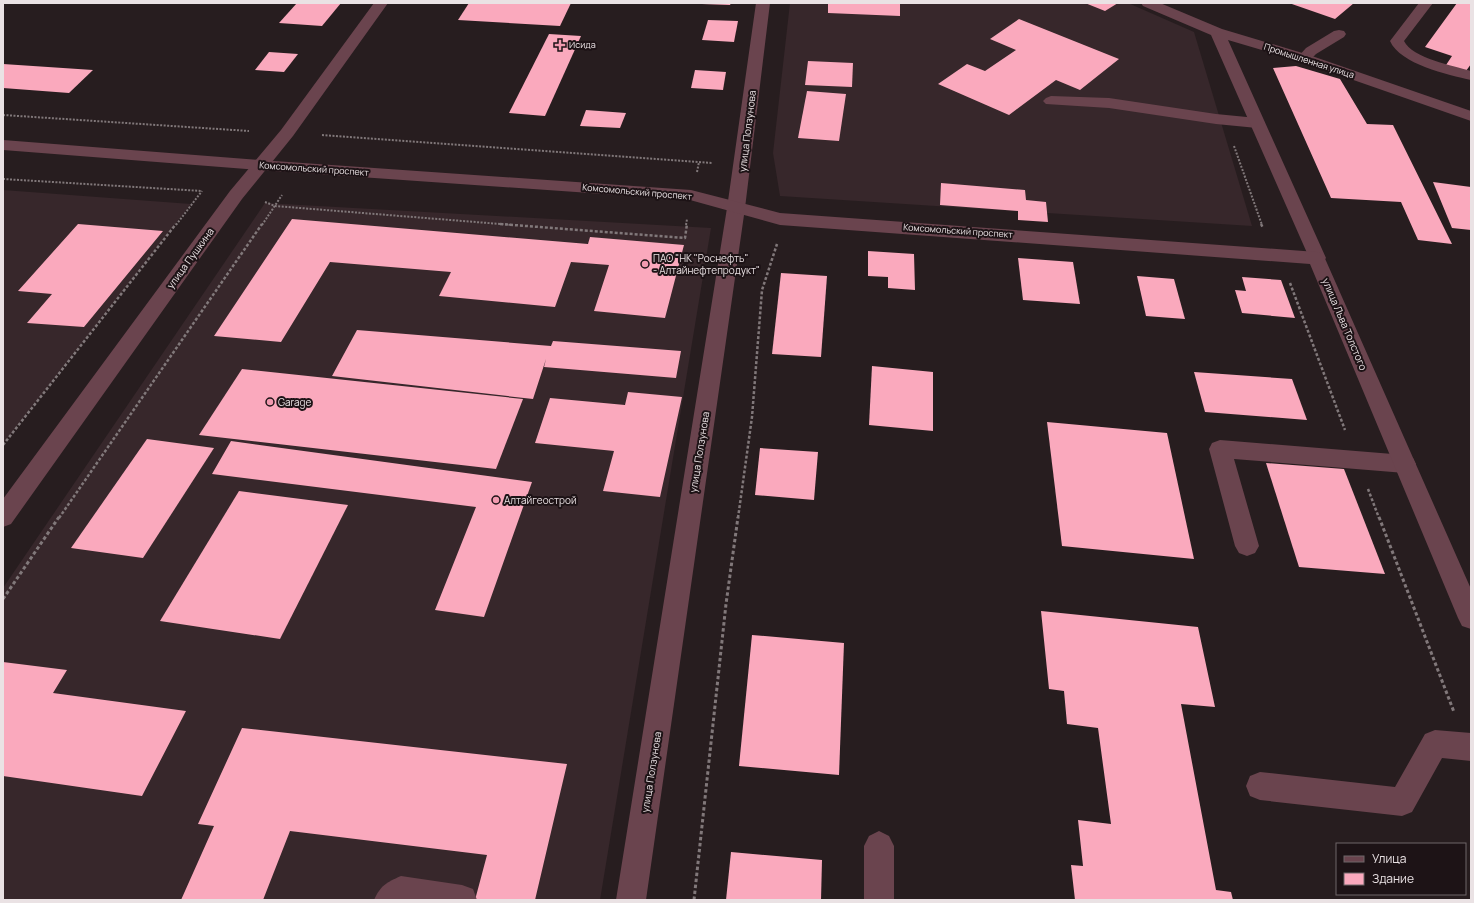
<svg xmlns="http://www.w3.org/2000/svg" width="1474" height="903" font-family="Manrope,sans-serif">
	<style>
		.built { fill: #37272b }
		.building { fill: #faa9bd }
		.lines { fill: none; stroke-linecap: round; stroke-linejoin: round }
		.path-far2 { stroke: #81787a; stroke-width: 2; stroke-dasharray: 2 1.5; stroke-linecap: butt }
		.path-far1 { stroke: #81787a; stroke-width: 2.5; stroke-dasharray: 3 2; stroke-linecap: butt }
		.path { stroke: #81787a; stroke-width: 3; stroke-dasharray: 3.5 2.5; stroke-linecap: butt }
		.service { fill: #6a444e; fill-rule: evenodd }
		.minor { fill: #6a444e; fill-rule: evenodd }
		.tertiary { fill: #6a444e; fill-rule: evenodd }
		.poi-dot { fill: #f29ab0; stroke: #1d1316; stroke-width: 1.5 }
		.labels { text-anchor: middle; stroke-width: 4; stroke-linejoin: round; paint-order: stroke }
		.far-poi-label { font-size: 9px; fill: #eae2e4; stroke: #1d1316; text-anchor: start }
		.far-street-label { font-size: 9px; fill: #eae2e4; stroke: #1d1316 }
		.street-label { font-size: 10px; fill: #eae2e4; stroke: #1d1316 }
		.poi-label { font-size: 10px; fill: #eae2e4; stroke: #1d1316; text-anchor: start }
	</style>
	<rect width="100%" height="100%" fill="#271d1f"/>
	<g class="built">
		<path d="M790,3H1128L1194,32L1252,226L780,196L773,153Z"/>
		<path d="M3,190L191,204L3,444Z"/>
		<path d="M265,203L711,228L600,900H3V588Z"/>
	</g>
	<g class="building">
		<path d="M297,3H341L322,26L279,23Z"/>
		<path d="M469,3H571L560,26L458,20Z"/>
		<path d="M702,3H731L730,5L702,4Z"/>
		<path d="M828,3H900V16L828,13Z"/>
		<path d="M1085,3H1118L1105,11Z"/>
		<path d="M1289,3H1354L1335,19Z"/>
		<path d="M1457,3H1471V64L1466,71L1446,65L1452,56L1425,47Z"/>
		<path d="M1019,19L1119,59L1080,90L1056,80L1009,115L938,84L967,64L985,71L1016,50L990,39Z"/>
		<path d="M708,20L738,21L734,42L702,40Z"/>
		<path d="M549,34L581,36L545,116L509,113Z"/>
		<path d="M269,52L298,54L284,72L255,70Z"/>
		<path d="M808,61L853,63L852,87L805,85Z"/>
		<path d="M3,64L93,70L69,93L3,88Z"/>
		<path d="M1296,66L1340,79L1367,124L1393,125L1452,244L1418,240L1401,202L1331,198L1273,68Z"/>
		<path d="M695,70L726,72L723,90L691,88Z"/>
		<path d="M807,91L846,94L839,141L798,138Z"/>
		<path d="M586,110L626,113L620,128L580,126Z"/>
		<path d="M1433,182L1471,187V230L1452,228Z"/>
		<path d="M941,183L1025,190L1026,200L1046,202L1048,222L1018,220V211L940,205Z"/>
		<path d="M292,219L588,244L590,237L684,245L665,318L594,311L609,265L571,262L555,307L439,296L451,272L330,262L281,342L214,336Z"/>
		<path d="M78,224L163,231L84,327L27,323L52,294L18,291Z"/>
		<path d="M868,251L914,254L915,290L888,288V277L868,276Z"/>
		<path d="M1018,258L1073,262L1080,304L1023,300Z"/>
		<path d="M781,273L827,276L821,357L772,354Z"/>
		<path d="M1137,276L1174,279L1185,319L1146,316Z"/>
		<path d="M1242,277L1281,280L1295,318L1242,313L1235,290L1246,291Z"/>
		<path d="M357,330L551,346L553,341L681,351L676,378L544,367L546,359L533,399L332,376Z"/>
		<path d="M872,366L933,372V431L869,425Z"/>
		<path d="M242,369L523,399L496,469L199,435Z"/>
		<path d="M1194,372L1292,379L1307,420L1205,412Z"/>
		<path d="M628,392L682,397L660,497L603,491L614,451L535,443L550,398L625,405Z"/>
		<path d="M1047,422L1167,433L1194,559L1062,546Z"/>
		<path d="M147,439L214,448L143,558L71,548Z"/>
		<path d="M231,441L532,482L484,617L435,610L476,507L212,474Z"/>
		<path d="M760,448L818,452L814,500L755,495Z"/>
		<path d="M1266,463L1344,469L1385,574L1299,567Z"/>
		<path d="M239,491L348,505L280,639L160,621Z"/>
		<path d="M1041,611L1198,627L1215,707L1181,704L1216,890L1231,892L1233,900H1075L1071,865L1083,866L1078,820L1111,824L1098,728L1067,724L1064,691L1049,689Z"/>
		<path d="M752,635L844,643L839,775L739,766Z"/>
		<path d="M3,662L67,670L53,693L186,711L142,796L3,776Z"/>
		<path d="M242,728L567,764L535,900H475L487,855L290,831L263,900H181L214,826L198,824Z"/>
		<path d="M731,852L822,860L821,900H726Z"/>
	</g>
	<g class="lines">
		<g class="path-far2">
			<path d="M3,115L249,131"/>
			<path d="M322,135L713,163"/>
			<path d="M1234,146L1262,225"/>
			<path d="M697,172L699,162"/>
			<path d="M3,179L202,191"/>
			<path d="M265,202L275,206L513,225"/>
			<path d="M176,225L202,191"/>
			<path d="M262,225L282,195"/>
			<path d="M686,225L687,219"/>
		</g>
		<g class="path-far1">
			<path d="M500,224L685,238L687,224"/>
			<path d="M1261,224L1263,228"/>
			<path d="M1290,283L1345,430"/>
			<path d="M3,445L176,224"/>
			<path d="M1368,489L1379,518"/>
			<path d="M59,518L262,224"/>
			<path d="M738,518L752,417L762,290L777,244"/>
		</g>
		<g class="path">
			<path d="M1379,517L1454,712"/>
			<path d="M3,599L59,517"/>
			<path d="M694,900L726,604L738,517"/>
		</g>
		<g class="service">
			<path d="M1419,3H1433L1404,41C1412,58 1454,66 1471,71V80C1448,75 1400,64 1390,41Z"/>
			<path d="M1339,30L1344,31L1346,34L1344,37L1316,54L1309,61L1304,62L1299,61L1297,58L1306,48L1334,31Z"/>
			<path d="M1051,96L1109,98L1216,114L1257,118L1263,120L1265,123L1263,126L1257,128L1216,124L1109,108L1046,104L1043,101L1046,98Z"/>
			<path d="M1220,440L1405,455L1413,458L1416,464L1413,470L1405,473L1234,459L1259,546L1255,553L1247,556L1239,553L1235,546L1209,449L1212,443Z"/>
			<path d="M1435,730L1471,733V761L1442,758L1412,812L1402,816L1260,800L1250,796L1246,786L1250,776L1260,772L1395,787L1425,734Z"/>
			<path d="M879,831L889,836L894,846V900H864V846L869,836Z"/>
			<path d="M401,876L462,885L473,889L477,900H374C380,886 387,882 401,876Z"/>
		</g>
		<g class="minor">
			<path d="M374,3H388L293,136L242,199L11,524L3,527V499L230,191L281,130Z"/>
			<path d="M756,3H770L745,208L646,900H616L727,208Z"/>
			<path d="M1141,3H1160L1222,29L1309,55L1471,111V121L1299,61L1228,40L1326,258L1323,262L1317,264L1311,262L1211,35L1143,6Z"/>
		</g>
		<path class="tertiary" d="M3,140L260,160L691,190L780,213L1317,252L1323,254L1471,589V629L1462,626L1458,618L1310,264L780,225L690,200L260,170L3,150Z"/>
	</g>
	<g class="poi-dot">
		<path d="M558 39h4v4h4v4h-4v4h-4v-4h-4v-4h4z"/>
		<circle cx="645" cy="264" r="4"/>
		<circle cx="270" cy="402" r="4"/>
		<circle cx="496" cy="500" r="4"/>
	</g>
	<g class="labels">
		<g class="far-poi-label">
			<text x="569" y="48">Исида</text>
		</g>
		<g class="far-street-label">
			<text transform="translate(1309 61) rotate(18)" y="3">Промышленная улица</text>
			<text transform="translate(314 169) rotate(4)" y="3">Комсомольский проспект</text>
			<text transform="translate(637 192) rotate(5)" y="3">Комсомольский проспект</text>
			<text transform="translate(958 231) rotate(4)" y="3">Комсомольский проспект</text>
		</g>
		<g class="street-label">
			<text transform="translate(747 131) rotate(-83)" y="4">улица Ползунова</text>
			<text transform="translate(190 258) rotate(-54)" y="4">улица Пушкина</text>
			<text transform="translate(1345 324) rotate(67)" y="4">улица Льва Толстого</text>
			<text transform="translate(699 452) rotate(-81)" y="4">улица Ползунова</text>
			<text transform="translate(651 772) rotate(-81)" y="4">улица Ползунова</text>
		</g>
		<g class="poi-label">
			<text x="653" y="262">ПАО "НК "Роснефть"<tspan x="653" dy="12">- Алтайнефтепродукт"</tspan></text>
			<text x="278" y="406">Garage</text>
			<text x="504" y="504">Алтайгеострой</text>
		</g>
	</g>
	<rect width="1474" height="903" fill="none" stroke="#eae2e4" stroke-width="8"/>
	<rect x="1336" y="843" width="130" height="52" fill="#1d1316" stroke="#6f6668"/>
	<rect x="1344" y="856" width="20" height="6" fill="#6a444e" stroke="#6f6668"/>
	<text x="1372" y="863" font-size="12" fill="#eae2e4">Улица</text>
	<rect x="1344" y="873" width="20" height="12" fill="#faa9bd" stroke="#6f6668"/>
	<text x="1372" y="883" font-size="12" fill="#eae2e4">Здание</text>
</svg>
